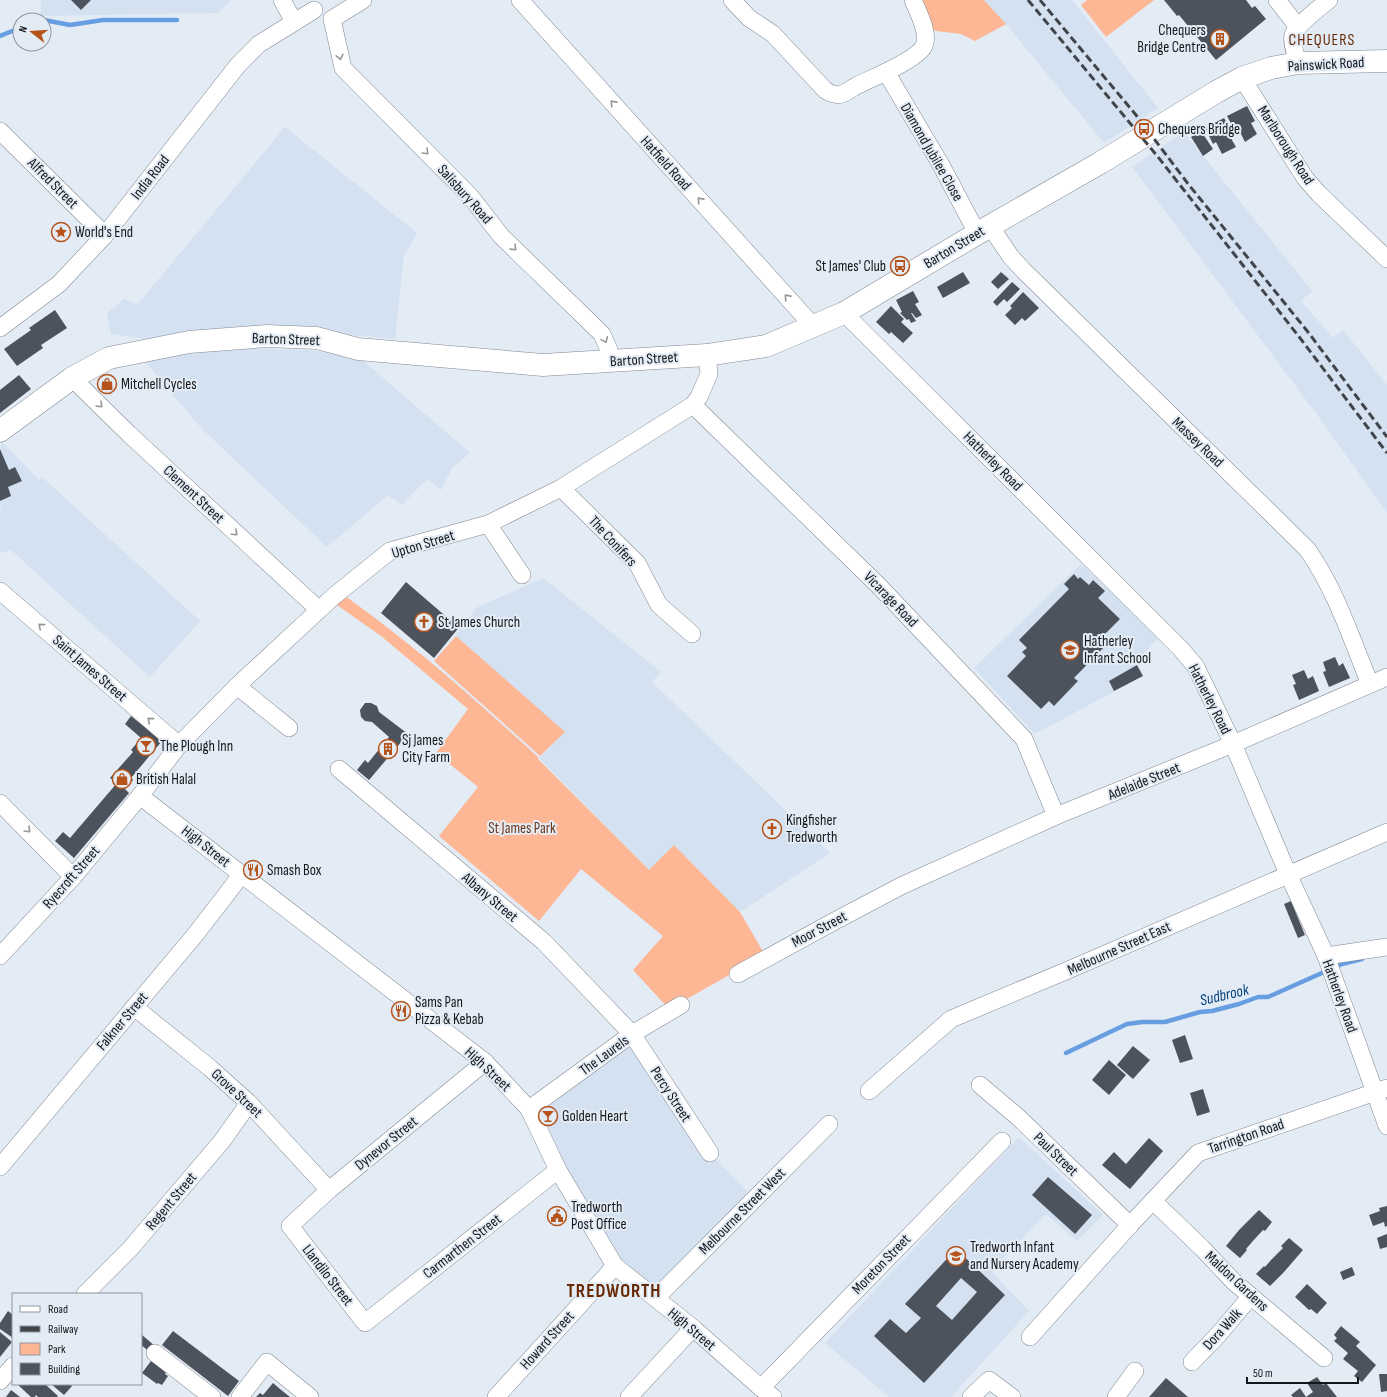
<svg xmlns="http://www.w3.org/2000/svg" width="1387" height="1397" font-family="'Sofia Sans Condensed',sans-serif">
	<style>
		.built { fill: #d4e1f1 }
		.green { fill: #feb795 }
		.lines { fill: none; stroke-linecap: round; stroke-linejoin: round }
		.stream { stroke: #679ee1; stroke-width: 4.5 }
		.building { fill: #4d535c; fill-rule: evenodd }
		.street-casing { stroke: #818892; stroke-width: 18 }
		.secondary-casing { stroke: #818892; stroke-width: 23 }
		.street { stroke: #fff; stroke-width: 17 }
		.secondary { stroke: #fff; stroke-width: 22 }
		.rail { stroke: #41454a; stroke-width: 3; stroke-dasharray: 8 4; stroke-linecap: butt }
		.oneway { stroke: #959798 }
		.labels { text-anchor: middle; stroke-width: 4; stroke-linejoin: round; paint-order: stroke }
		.poi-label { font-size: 15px; fill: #14171b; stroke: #e3ebf5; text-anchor: start }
		.street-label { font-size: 15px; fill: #14171b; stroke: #e3ebf5 }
		.park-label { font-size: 15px; fill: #6c361a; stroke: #e3ebf5 }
		.neighbourhood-label { font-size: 16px; letter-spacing: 1px; fill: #672903; stroke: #e3ebf5 }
		.water-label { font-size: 16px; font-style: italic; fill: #05417d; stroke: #e3ebf5 }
		.district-label { font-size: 19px; font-weight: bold; letter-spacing: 1px; fill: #672903; stroke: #e3ebf5 }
	</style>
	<rect width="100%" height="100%" fill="#e3ebf5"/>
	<g class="built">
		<path d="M41,0H231L218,13L41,16Z"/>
		<path d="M984,0H1072L1158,108L1104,143L1006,24Z"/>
		<path d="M285,127L417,233L404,256L395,339L309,331L253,329L146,339L111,334L107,313L124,299L138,304Z"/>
		<path d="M1184,132L1312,291L1301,301L1333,338L1343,330L1387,385V513L1318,416L1132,167Z"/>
		<path d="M248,348L305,350L360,355L367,364L470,453L452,468L441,490L427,479L402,505L388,495L327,547L202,429L142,358Z"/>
		<path d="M1,441L39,480L43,478L200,621L150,677L11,550L0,553Z"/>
		<path d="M1081,564L1159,637L1135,663L1143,676L1035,734L974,668Z"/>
		<path d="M543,578L661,672L652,682L830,853L740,912L674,845L649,871L539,758L564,732L456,636L476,608Z"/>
		<path d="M632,1034L710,1153L755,1199L656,1298L615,1266L529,1109Z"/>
		<path d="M1019,1137L1103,1215L1077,1241L1046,1214L991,1271L1029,1311L951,1397H889L825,1343Z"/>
	</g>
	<g class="green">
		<path d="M917,0H984L1006,24L975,41L961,34L936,31L928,28Z"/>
		<path d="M1087,0H1154L1106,37L1081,5Z"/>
		<path d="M345,596C414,645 477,701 539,758L538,759L649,870L674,845L740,912L765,955L669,1009L633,970L663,936L581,869L539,921L439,836L478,787L436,753L468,709L381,636L337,605Z"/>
		<path d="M456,636L565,732L540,756L434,661Z"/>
	</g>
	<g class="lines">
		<g class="stream">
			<path d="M35,20H42"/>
			<path d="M44,20L70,25L103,20H177"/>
			<path d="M0,36L20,28"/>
			<path d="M1066,1053L1127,1024L1142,1022H1165L1200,1012L1212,1011L1239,1004L1258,997H1268L1342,964L1362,959"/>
		</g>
	</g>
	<g class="building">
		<path d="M71,0H91L81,10Z"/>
		<path d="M1164,0H1246L1252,8L1255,6L1266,19L1216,60L1179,15L1177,16Z"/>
		<path d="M1247,106L1255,121L1251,123L1257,134L1245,142L1239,130L1235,131L1227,116Z"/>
		<path d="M1224,118L1233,133L1229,135L1236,147L1222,154L1216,142L1213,144L1205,128Z"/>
		<path d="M1201,131L1213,149L1203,156L1191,137Z"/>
		<path d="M963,272L970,283L943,298L937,287Z"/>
		<path d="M1001,272L1009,279L998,289L991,282Z"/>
		<path d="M1012,282L1020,289L1007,302L1004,299L997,306L993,302Z"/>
		<path d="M913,291L919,302L915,304L922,315L916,318L912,313H911L916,321L911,323L909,319L907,320L900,313L902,312L896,300Z"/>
		<path d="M1023,292L1039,308L1025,321L1022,318L1015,325L1005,315L1012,308L1010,306Z"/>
		<path d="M891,306L904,319L901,322L913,333L903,343L891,332L889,334L876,322Z"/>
		<path d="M55,310L67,328L41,345L43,348L17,366L4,349L31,330L29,328Z"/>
		<path d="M19,375L31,389L0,413V390Z"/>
		<path d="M0,449L9,470L15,467L22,481L8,487L11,496L0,501Z"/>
		<path d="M1074,574L1078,579L1080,577L1089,585L1093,580L1105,591L1098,598L1120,619L1101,638L1107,644L1074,678L1078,681L1054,706L1049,701L1041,709L1007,676L1026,656L1022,652L1027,648L1019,640L1069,589L1064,584Z"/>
		<path d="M406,582L450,620L452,618L461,625L434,658L381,613Z"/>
		<path d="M1335,657L1339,666L1343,663L1350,678L1329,687L1323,672L1326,671L1323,662Z"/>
		<path d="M1137,665L1143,676L1114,691L1109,681Z"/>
		<path d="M1304,670L1308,679L1313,676L1319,691L1299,700L1293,685L1296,684L1292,675Z"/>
		<path d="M365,703H371L377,706L379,712L408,734L369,780L357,770L365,760L368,763L389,737L372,722L365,721L361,717L360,710Z"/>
		<path d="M131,716L162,741L131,778L133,780L125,789L129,793L74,858L55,841L63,832L70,838L117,783L110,778L133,752L131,750L141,738L125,724Z"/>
		<path d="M1291,901L1305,935L1298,938L1284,904Z"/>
		<path d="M1185,1035L1193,1059L1180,1063L1172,1040Z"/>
		<path d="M1133,1046L1150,1060L1133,1079L1117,1065Z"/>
		<path d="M1109,1060L1126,1075L1109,1095L1092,1080Z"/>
		<path d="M1203,1089L1210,1112L1197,1116L1190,1093Z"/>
		<path d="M1149,1138L1163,1151L1130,1189L1102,1165L1114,1152L1126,1164Z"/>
		<path d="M1048,1177L1092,1215L1075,1234L1032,1195Z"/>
		<path d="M1387,1206V1226L1385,1227L1384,1222L1373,1226L1369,1215L1380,1211L1379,1208Z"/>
		<path d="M1259,1210L1272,1222L1265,1231L1263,1230L1252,1242L1246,1249L1247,1250L1240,1258L1226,1246L1239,1230Z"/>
		<path d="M1387,1234V1247L1380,1249L1377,1238Z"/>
		<path d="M1289,1238L1303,1250L1284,1272L1270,1286L1256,1274L1264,1266L1265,1267L1271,1260L1283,1248L1281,1246Z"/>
		<path d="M956,1249L1005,1295L924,1383L874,1336L890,1319L906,1333L921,1318L905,1304ZM961,1278L977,1292L952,1320L936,1306Z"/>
		<path d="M1352,1267L1355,1275L1343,1280L1340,1272Z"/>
		<path d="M1307,1284L1327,1303L1317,1314L1311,1309L1309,1310L1295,1297Z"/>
		<path d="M8,1311L13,1315V1338L0,1329V1323Z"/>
		<path d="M1341,1326L1360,1342L1356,1346L1376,1365L1362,1382L1354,1376L1358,1371L1343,1359L1348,1353L1334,1341L1337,1338L1334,1335Z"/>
		<path d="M173,1331L239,1381L228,1396L162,1345Z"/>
		<path d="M0,1332L12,1342L0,1357Z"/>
		<path d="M142,1335L155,1346L150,1352L141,1345V1337Z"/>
		<path d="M151,1361L166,1372L165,1374L168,1376L162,1385L158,1383L157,1384L142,1373Z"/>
		<path d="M1379,1374H1387V1391L1381,1392Z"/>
		<path d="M1317,1377L1323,1385L1326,1383L1337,1397H1293L1291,1395L1300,1388L1306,1397L1313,1392L1307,1383Z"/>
		<path d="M1166,1378L1188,1397H1149Z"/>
		<path d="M273,1383L280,1389L290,1397H256L260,1393L263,1395Z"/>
		<path d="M17,1384H46V1385L58,1396L57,1397H38L36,1395L35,1397H31Z"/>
		<path d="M51,1384H70L72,1386L64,1395Z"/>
		<path d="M11,1390L20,1397H6Z"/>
	</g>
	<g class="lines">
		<g class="street-casing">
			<g id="street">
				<path d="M282,0L294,22"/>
				<path d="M363,0L332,19L343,68L470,196L501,236L602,334L609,350V362"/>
				<path d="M520,0L813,326"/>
				<path d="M732,0L749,18L773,34L825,90C829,93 837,96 842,94C847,92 851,89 856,86C870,79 917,60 924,46C930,34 918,12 913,0"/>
				<path d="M1277,0L1298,27"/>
				<path d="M1298,63C1296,55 1291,43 1293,35C1297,25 1320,7 1329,0"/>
				<path d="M886,72L941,165L977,233"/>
				<path d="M1242,78L1305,178L1319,194L1387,259"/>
				<path d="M0,131L105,235"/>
				<path d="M990,226L1011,257L1024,271L1307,549C1336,590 1351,638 1370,684"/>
				<path d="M844,313L1181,649L1196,667L1233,744L1288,874L1326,956L1387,1126"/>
				<path d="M0,328L59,284L105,235L238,65L259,44L314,10"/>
				<path d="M72,378L129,434L318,609"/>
				<path d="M693,405L879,586L1024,739L1056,816"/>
				<path d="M561,488L637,563L659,605L692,634"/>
				<path d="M488,524L522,575"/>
				<path d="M0,591L179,745"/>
				<path d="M237,686L289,728"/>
				<path d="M339,769L544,942L632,1034L710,1153"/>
				<path d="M140,796L485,1062L529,1109L558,1170L615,1266L693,1328L761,1388L773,1397"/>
				<path d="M0,803L73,877"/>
				<path d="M0,956L73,877L140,796L179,745L237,686L334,596L390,551L488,524L561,488L693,405L699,397L709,374L707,355"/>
				<path d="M1326,956L1387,947"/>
				<path d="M738,974L831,923L901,886L1056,816L1233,744L1387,677"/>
				<path d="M134,1007L210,1068L249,1103L329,1190"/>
				<path d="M485,1062L329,1190L290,1226L365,1323L558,1170"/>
				<path d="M980,1085L1018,1117L1130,1225"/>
				<path d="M869,1091L951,1019L1066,971L1387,832"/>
				<path d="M529,1109L632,1034L681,1005"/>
				<path d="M0,1167L195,935L242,874"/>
				<path d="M1153,1201L1202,1248L1234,1282L1324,1358"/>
				<path d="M85,1294L130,1249L222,1141L249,1103"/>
				<path d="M656,1298L829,1124"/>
				<path d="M1030,1337L1130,1225L1198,1153L1387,1088"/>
				<path d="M155,1353L212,1397"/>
				<path d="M1192,1362L1218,1335L1251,1296"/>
				<path d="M0,1381L13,1366"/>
				<path d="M761,1388L1002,1141"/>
				<path d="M240,1397L267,1362L310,1397"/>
				<path d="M496,1397L615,1266"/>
				<path d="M629,1397L693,1328"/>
				<path d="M971,1397L989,1380L1012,1397"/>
				<path d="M1116,1397L1135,1371"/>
			</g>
		</g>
		<g class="secondary-casing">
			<path id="secondary" d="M0,431L72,378L109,358L189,342L267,336L317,338L358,349L543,365L707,355L766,346L844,313L990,226L1100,163L1216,92L1242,78L1271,68L1298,63L1387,61"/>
		</g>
		<use href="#street" class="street"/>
		<use href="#secondary" class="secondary"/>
		<g class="rail">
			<path d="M1028,0L1158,157L1300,338L1387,453"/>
			<path d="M1040,0L1136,115L1189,185L1308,332L1387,437"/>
		</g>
	</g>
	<defs><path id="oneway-chevron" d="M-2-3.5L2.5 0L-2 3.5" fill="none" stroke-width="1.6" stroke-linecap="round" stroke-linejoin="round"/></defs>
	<g class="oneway">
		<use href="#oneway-chevron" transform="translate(340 57) rotate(77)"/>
		<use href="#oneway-chevron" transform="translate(613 103) rotate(-132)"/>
		<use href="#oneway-chevron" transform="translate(426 152) rotate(45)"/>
		<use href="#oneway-chevron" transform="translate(700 200) rotate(-132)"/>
		<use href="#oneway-chevron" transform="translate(514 248) rotate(44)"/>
		<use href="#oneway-chevron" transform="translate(787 297) rotate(-132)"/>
		<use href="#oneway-chevron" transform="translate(605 340) rotate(66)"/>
		<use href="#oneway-chevron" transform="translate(100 405) rotate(44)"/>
		<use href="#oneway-chevron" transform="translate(235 533) rotate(43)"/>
		<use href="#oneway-chevron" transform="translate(41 626) rotate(-139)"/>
		<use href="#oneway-chevron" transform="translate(150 720) rotate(-139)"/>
		<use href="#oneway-chevron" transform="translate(28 830) rotate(45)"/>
	</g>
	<defs>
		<g id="building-ring" transform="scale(1)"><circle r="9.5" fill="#e3ebf5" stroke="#b6531a" stroke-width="1.5"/><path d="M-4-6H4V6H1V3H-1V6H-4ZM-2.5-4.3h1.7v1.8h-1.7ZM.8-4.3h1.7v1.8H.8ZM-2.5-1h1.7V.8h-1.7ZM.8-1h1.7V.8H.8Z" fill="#b6531a"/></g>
		<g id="bus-ring" transform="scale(1)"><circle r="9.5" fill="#e3ebf5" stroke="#b6531a" stroke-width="1.5"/><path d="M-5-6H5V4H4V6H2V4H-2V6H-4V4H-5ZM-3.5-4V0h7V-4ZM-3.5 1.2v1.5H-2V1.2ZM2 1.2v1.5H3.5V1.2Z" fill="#b6531a"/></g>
		<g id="sight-ring" transform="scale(1)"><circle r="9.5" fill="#e3ebf5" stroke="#b6531a" stroke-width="1.5"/><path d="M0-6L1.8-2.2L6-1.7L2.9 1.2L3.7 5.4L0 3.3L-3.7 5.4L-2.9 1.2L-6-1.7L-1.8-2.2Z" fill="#b6531a"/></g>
		<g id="shop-ring" transform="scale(1)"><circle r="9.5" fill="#e3ebf5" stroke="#b6531a" stroke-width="1.5"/><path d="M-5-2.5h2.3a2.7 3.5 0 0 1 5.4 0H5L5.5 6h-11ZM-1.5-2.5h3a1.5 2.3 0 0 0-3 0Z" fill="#b6531a"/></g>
		<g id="church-ring" transform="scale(1)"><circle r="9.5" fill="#e3ebf5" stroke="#b6531a" stroke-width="1.5"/><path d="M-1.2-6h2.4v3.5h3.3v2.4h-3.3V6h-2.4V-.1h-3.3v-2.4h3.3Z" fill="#b6531a"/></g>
		<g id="school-ring" transform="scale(1)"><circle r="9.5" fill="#e3ebf5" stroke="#b6531a" stroke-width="1.5"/><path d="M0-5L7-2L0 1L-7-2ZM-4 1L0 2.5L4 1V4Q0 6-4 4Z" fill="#b6531a"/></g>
		<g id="bar-ring" transform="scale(1)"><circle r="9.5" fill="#e3ebf5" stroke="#b6531a" stroke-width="1.5"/><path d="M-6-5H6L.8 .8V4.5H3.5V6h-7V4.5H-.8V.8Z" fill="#b6531a"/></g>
		<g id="restaurant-ring" transform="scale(1)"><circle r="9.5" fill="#e3ebf5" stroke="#b6531a" stroke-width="1.5"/><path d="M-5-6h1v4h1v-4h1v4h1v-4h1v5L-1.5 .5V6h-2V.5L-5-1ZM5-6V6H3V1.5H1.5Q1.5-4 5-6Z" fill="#b6531a"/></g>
		<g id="civic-ring" transform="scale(1)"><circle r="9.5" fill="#e3ebf5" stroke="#b6531a" stroke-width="1.5"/><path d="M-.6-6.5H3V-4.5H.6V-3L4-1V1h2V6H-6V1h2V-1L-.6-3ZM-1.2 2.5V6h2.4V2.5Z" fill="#b6531a"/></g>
	</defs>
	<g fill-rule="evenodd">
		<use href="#building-ring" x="1220" y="39"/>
		<use href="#bus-ring" x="1144" y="129"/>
		<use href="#sight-ring" x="61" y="232"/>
		<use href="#bus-ring" x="900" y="266"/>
		<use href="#shop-ring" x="107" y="384"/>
		<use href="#church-ring" x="424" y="622"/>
		<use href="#school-ring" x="1070" y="650"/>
		<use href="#bar-ring" x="146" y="746"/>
		<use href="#building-ring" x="388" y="749"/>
		<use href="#shop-ring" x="122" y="779"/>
		<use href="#church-ring" x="772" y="829"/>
		<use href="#restaurant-ring" x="253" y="870"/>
		<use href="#restaurant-ring" x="401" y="1011"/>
		<use href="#bar-ring" x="548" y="1116"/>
		<use href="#civic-ring" x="557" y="1216"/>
		<use href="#school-ring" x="956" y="1256"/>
	</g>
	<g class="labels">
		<g class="poi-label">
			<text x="1206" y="35" text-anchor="end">Chequers<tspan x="1206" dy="17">Bridge Centre</tspan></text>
			<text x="1158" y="134">Chequers Bridge</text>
			<text x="75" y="237">World's End</text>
			<text x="886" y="271" text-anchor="end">St James' Club</text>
			<text x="121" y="389">Mitchell Cycles</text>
			<text x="438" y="627">St James Church</text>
			<text x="1084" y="646">Hatherley<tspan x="1084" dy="17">Infant School</tspan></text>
			<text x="402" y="745">Sj James<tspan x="402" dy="17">City Farm</tspan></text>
			<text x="160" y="751">The Plough Inn</text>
			<text x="136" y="784">British Halal</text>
			<text x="786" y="825">Kingfisher<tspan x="786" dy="17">Tredworth</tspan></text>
			<text x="267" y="875">Smash Box</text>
			<text x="415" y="1007">Sams Pan<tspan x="415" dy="17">Pizza &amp; Kebab</tspan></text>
			<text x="562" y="1121">Golden Heart</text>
			<text x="571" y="1212">Tredworth<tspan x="571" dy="17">Post Office</tspan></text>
			<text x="970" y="1252">Tredworth Infant<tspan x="970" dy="17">and Nursery Academy</tspan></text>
		</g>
		<g class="street-label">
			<text transform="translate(1326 64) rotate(-3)" y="5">Painswick Road</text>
			<text transform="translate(1286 145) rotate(57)" y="5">Marlborough Road</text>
			<text transform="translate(932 152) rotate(60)" y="5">Diamond Jubilee Close</text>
			<text transform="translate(666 163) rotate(48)" y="5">Hatfield Road</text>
			<text transform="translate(150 177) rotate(-52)" y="5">India Road</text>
			<text transform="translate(53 183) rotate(45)" y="5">Alfred Street</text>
			<text transform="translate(465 194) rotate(48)" y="5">Salisbury Road</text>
			<text transform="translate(954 247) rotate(-31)" y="5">Barton Street</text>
			<text transform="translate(286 339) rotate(2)" y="5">Barton Street</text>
			<text transform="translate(644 359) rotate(-4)" y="5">Barton Street</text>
			<text transform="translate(1198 442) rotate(44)" y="5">Massey Road</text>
			<text transform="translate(993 461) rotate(45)" y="5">Hatherley Road</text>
			<text transform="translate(194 494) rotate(43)" y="5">Clement Street</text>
			<text transform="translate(613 541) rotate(47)" y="5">The Conifers</text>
			<text transform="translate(423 544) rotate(-17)" y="5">Upton Street</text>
			<text transform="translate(891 599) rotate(46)" y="5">Vicarage Road</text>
			<text transform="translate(90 668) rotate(41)" y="5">Saint James Street</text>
			<text transform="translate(1210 699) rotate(63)" y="5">Hatherley Road</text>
			<text transform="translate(1144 781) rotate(-22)" y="5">Adelaide Street</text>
			<text transform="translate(206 846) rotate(38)" y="5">High Street</text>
			<text transform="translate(71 877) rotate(-49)" y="5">Ryecroft Street</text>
			<text transform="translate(490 897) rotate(40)" y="5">Albany Street</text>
			<text transform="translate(819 929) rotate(-28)" y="5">Moor Street</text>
			<text transform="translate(1119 948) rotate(-24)" y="5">Melbourne Street East</text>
			<text transform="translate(1340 996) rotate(70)" y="5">Hatherley Road</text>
			<text transform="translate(122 1021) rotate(-50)" y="5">Falkner Street</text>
			<text transform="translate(604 1055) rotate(-36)" y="5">The Laurels</text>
			<text transform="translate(488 1069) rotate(43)" y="5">High Street</text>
			<text transform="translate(237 1093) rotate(43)" y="5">Grove Street</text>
			<text transform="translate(671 1094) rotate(57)" y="5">Percy Street</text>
			<text transform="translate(1246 1136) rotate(-19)" y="5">Tarrington Road</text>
			<text transform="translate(386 1143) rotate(-39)" y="5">Dynevor Street</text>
			<text transform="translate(1056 1154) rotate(44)" y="5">Paul Street</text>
			<text transform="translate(171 1201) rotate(-50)" y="5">Regent Street</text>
			<text transform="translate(742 1211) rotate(-45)" y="5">Melbourne Street West</text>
			<text transform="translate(462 1246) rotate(-38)" y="5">Carmarthen Street</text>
			<text transform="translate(881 1264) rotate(-46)" y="5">Moreton Street</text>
			<text transform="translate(328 1275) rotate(52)" y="5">Llandilo Street</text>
			<text transform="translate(1237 1281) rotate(43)" y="5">Maldon Gardens</text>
			<text transform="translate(692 1329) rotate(40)" y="5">High Street</text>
			<text transform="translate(1222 1329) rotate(-48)" y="5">Dora Walk</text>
			<text transform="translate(547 1340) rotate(-48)" y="5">Howard Street</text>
		</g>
		<g class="park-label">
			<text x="522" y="833">St James Park</text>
		</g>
		<g class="neighbourhood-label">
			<text x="1322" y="45">CHEQUERS</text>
		</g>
		<g class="water-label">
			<text transform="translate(1224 994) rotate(-13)" y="6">Sudbrook</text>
		</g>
		<g class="district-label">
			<text x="614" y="1297">TREDWORTH</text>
		</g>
	</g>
	<rect x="12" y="1293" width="130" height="92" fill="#e3ebf5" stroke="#90969e"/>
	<rect x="20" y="1306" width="20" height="6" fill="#ffffff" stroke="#90969e"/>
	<text x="48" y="1313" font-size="12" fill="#14171b">Road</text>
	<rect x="20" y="1326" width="20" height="6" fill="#41454a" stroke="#90969e"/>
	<text x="48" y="1333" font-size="12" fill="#14171b">Railway</text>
	<rect x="20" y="1343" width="20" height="12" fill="#feb795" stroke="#90969e"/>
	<text x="48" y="1353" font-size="12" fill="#14171b">Park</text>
	<rect x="20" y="1363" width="20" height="12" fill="#4d535c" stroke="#90969e"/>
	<text x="48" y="1373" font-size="12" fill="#14171b">Building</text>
	<g transform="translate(32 32) rotate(287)"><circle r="19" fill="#e3ebf5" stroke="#90969e"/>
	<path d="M0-3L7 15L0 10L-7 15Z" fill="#b6531a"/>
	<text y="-6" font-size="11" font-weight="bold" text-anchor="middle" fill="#14171b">N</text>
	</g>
	<path d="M1247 1377v6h111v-6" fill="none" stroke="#14171b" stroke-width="2"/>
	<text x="1253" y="1377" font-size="12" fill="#14171b" stroke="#e3ebf5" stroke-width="3" paint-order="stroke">50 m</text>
</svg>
